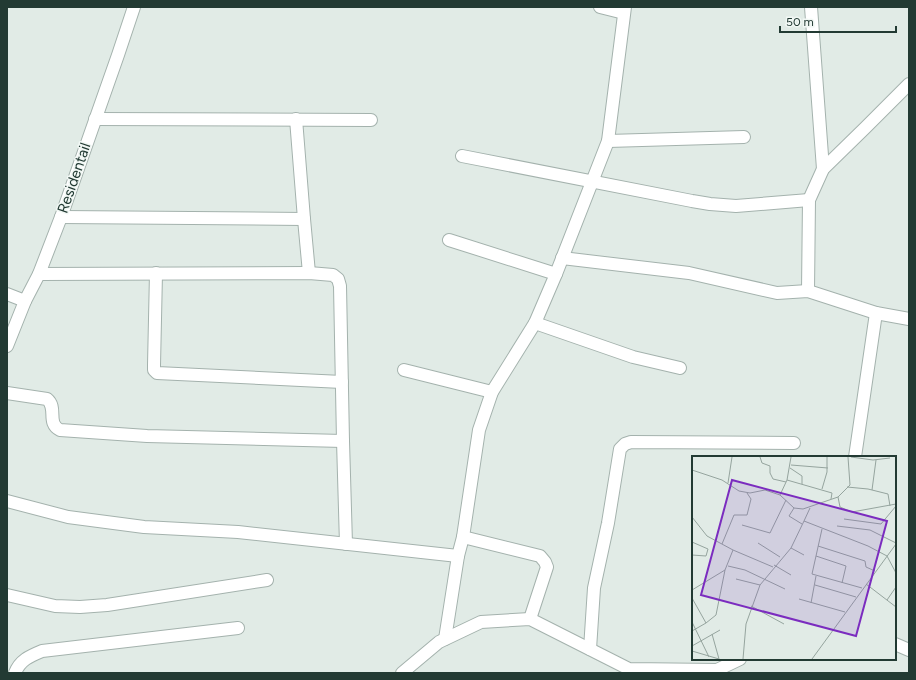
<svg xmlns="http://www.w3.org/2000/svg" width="916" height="680" font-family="Figtree,sans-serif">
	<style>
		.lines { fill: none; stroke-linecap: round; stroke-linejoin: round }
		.street-casing { stroke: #a4b2ad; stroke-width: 14 }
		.street { stroke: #fff; stroke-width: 12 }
		.labels { text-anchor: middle; stroke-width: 3; stroke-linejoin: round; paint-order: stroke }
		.street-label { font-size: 15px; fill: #223a33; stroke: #f1f7f4 }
		.inset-road { fill: none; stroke: #95a49e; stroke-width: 1 }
		.view { fill: #7b2cbf; fill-opacity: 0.15; stroke: #7b2cbf; stroke-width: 2 }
		.inset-edge { fill: none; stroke: #223a33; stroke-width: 2 }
	</style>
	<rect width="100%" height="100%" fill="#e1ebe6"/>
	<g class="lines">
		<g class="street-casing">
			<g id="street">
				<path d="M600,7L624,13"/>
				<path d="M811,7L823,169"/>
				<path d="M95,119L371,120"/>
				<path d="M296,119L304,219L309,273"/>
				<path d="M608,141L744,137"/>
				<path d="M462,156L692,201L710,204L736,206L809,200"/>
				<path d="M61,217L304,219"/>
				<path d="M449,240L556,274"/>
				<path d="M562,258L689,273L777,293L808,291L876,313L909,319"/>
				<path d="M156,273L154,365V370L157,373L342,382"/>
				<path d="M39,274L309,273L333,275L338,279L340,286L343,441L346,544"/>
				<path d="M808,291L809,200L823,169L865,128L909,84"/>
				<path d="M7,294L25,301"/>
				<path d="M535,323L633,357L680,368"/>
				<path d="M7,346L25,301L39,274L61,217L118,55L134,7"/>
				<path d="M404,370L492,392"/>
				<path d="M7,393L47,399C58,408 46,423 60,430L147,436L343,441"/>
				<path d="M855,457L876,313"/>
				<path d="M7,501L68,517L144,527L238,532L458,556L463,537L479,430L492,392L535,323L556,274L608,141L625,7"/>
				<path d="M463,537L540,556L545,562L547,567L530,619"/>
				<path d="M7,595L55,606L80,607L107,605L267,580"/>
				<path d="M445,639L458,556"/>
				<path d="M895,644L909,650"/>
				<path d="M590,649L594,588L608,523L620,449L625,444L631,442L794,443"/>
				<path d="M15,673C20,660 30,656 42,651L238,628"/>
				<path d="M402,673L439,642L481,622L530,619L629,669L717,670L740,659"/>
			</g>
		</g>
		<use href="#street" class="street"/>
	</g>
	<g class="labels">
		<g class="street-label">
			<text transform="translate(74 178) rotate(-71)" y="5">Residentail</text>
		</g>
	</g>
	<g transform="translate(692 456)">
		<rect width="204" height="204" fill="#e1ebe6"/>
		<path class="inset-road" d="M68,1L70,7L78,10V17L81,23L94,26M159,1L181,4L198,2M99,9L136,12M98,12L110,20V28M0,14L30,24L47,35L58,37L73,34L88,39L102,52L111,53L146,41L148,51L160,56L204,48M95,24L140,37L139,43M36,27L40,1M155,31L176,33L196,38L198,50M130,33L135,16V1M180,34L184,4M88,39L95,24L99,1M146,41L158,29L156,1M102,52L97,60L110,68M0,61L15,80L41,94L81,111M152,63L189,68L204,50M112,65L118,52M50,69L78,77L94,44M145,70L178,74L204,87M130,73L120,118L170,132M0,86L16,93L14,100L0,99M66,87L88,101M30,88L42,59H55L59,43L55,37M126,90L173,105L174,111L183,115M99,92L112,99M124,100L154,110L150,127M0,107V134M82,109L99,119M36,110L53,114L93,133M44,123L68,129M174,128L204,151M123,129L164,141M0,134L33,114L41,94M0,142L14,167L0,175M107,143L153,156M195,144L204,131M119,147L124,120M59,150L92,168M0,166L17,201M14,167L24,159L33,114M0,190L28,174M0,195L27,203L20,178M51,203L54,168L68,129L99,92L112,65L176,90L195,100L204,117M120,203L204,88"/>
		<path class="view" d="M40,24L195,65L164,180L9,139Z"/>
		<rect width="204" height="204" class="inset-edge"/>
	</g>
	<rect width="916" height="680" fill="none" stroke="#223a33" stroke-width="16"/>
	<path d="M780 26v6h116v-6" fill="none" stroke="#223a33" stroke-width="2"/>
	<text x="786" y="26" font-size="12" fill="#223a33" stroke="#f1f7f4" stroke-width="3" paint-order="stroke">50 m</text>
</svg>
